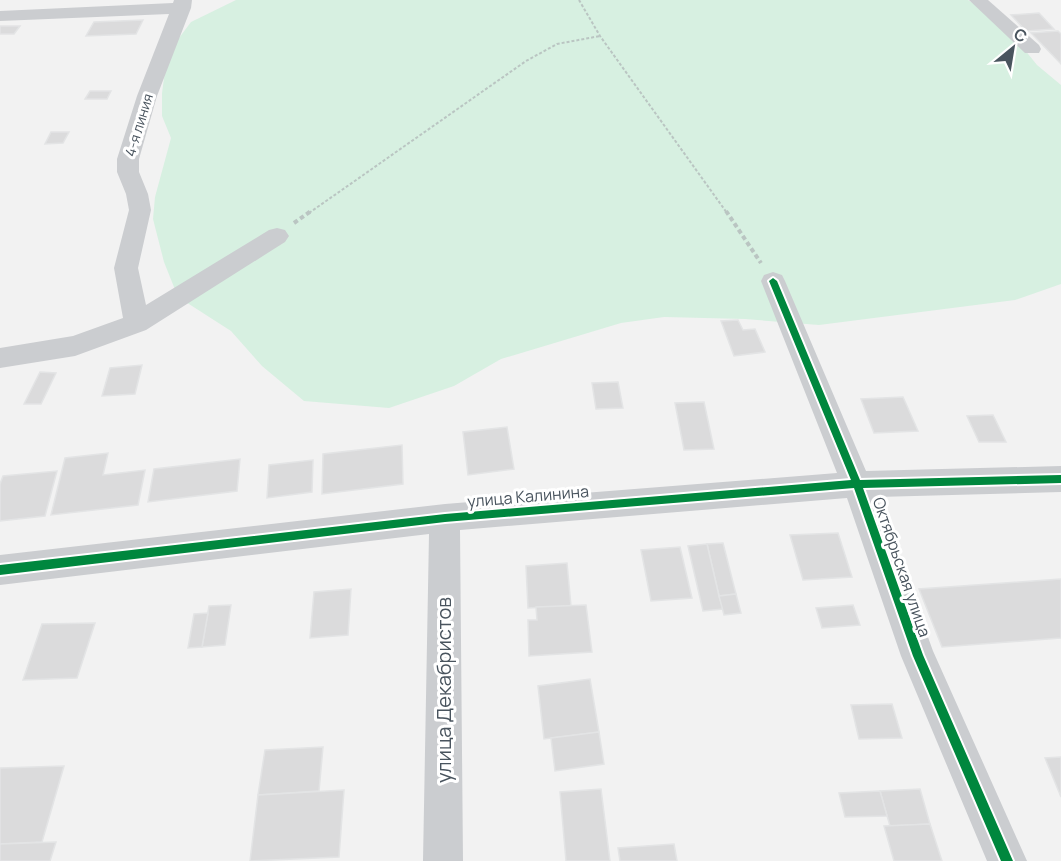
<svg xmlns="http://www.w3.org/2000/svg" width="1061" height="861" font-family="Manrope,sans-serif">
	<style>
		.green { fill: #d7f0e1 }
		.building { fill: #dbdbdc; stroke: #e3e4e5; stroke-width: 1.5 }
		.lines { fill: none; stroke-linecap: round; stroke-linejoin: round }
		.path-far1 { stroke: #bac5c2; stroke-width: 2; stroke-dasharray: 3 2; stroke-linecap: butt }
		.path { stroke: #bac5c2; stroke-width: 4; stroke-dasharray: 4.5 3; stroke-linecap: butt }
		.minor { fill: #cbcdd0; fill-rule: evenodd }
		.cycleway-casing { stroke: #fff; stroke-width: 4 }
		.cycleway { fill: #00873e; fill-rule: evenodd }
		.labels { text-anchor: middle; stroke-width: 6; stroke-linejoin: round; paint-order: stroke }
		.far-street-label { font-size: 14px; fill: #49545e; stroke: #fff }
		.street-label { font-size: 16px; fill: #49545e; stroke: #fff }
		.near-street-label { font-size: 20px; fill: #49545e; stroke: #fff }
	</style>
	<rect width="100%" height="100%" fill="#f2f2f2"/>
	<path class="green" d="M236,0H968L993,16L1016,39L1037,65L1061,85V284L1015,300L819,325L745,319L664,317L621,323L501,359L454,386L389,408L304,401L262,366L231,331L178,297L164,262L153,219L155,197L171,138L162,116V93L165,71L176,42L191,22Z"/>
	<g class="building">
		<path d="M1039,13L1054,29L1026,31L1011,15Z"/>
		<path d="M143,20L136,34L86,36L94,22Z"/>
		<path d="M0,26H20L14,34H0Z"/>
		<path d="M1058,31L1061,34V64L1031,33Z"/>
		<path d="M90,91H111L107,99H85Z"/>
		<path d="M51,132H69L63,143L45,144Z"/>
		<path d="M738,320L743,330L755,329L765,352L734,356L721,321Z"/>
		<path d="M142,365L135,394L102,396L110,368Z"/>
		<path d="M40,372L56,373L41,404H24Z"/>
		<path d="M618,382L623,408L596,409L592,383Z"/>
		<path d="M903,397L918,431L874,433L861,399Z"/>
		<path d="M704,402L714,449L684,450L675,403Z"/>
		<path d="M993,415L1006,442H979L967,416Z"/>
		<path d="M507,427L514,469L468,475L463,432Z"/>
		<path d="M402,445L403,484L322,494L323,454Z"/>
		<path d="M108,453L103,475L145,470L138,505L51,515L65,458Z"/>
		<path d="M240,459L237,491L148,502L154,469Z"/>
		<path d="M313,460L312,492L267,498L269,465Z"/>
		<path d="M57,471L45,516L0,521V484L3,476Z"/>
		<path d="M838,533L852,577L803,580L790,535Z"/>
		<path d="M723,543L736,594L719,596L707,544Z"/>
		<path d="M707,544L719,596L723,609L703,611L688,546Z"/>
		<path d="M680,547L692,598L651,601L641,550Z"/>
		<path d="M567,563L571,606L528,608L526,566Z"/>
		<path d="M1061,579V638L942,647L919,589Z"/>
		<path d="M351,589L348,635L310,638L314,592Z"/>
		<path d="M736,594L741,613L724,615L719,596Z"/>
		<path d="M231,605L225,645L202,647L209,606Z"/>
		<path d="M586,605L592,652L529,656L528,620H537L536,607Z"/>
		<path d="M853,605L860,625L822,628L816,608Z"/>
		<path d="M208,613L202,647L188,648L194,614Z"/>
		<path d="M95,623L77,678L23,680L42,624Z"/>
		<path d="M590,679L599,732L544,739L538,686Z"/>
		<path d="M892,704L902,738L859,739L851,705Z"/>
		<path d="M599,732L604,764L555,771L551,738Z"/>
		<path d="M323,747L319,791L258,795L265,750Z"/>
		<path d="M1061,757V797L1045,758Z"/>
		<path d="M64,766L42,842L0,844V768Z"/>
		<path d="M601,789L610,861H566L560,792Z"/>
		<path d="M920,789L930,824L890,826L880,791Z"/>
		<path d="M344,790L339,857L250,861L258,795Z"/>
		<path d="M880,791L887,816L845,817L839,793Z"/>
		<path d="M930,824L942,861H894L884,826Z"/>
		<path d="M56,842L50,861H0V844Z"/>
		<path d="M674,844L677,861H620L618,848Z"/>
	</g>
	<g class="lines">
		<g class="path-far1">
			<path d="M579,0L600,36L727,213"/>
			<path d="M309,213L526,61L557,44L600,36"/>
		</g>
		<g class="path">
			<path d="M726,211L761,263"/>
			<path d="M294,223L311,211"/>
		</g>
		<g class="minor">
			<path d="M174,0H192L191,8L157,96L139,159V172L148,194L151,210L138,268L146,305L269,230L277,228L285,230L289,236L285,242L146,330L75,356L0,368V348L73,336L123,318L114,268L129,210L126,194L117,172V159L137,96L169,14L0,21V11L173,3Z"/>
			<path d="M969,0H988L1039,45L1041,49L1039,53H1025Z"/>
			<path d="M773,272L782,275L785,281L866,471L1061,466V492L877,497L933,651L1027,861H987L901,656L847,498L460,530L463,861H423L429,534L0,585V555L445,504L837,473L761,281L764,275Z"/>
		</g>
		<g class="cycleway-casing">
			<path id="cycleway" d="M773,278L777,281L860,480L1061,475V483L863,488L923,655L1013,861H1001L913,656L854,488L445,522L0,575V565L445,514L851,480L769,281Z"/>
		</g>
		<use href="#cycleway" class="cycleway"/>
	</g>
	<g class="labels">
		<g class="far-street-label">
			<text transform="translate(139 125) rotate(-73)" y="5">4-я линия</text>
		</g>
		<g class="street-label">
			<text transform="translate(528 496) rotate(-5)" y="6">улица Калинина</text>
			<text transform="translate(902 567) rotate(71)" y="6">Октябрьская улица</text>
		</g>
		<g class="near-street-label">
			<text transform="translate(444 690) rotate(-90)" y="7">улица Декабристов</text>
		</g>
	</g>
	<g transform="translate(1013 48) rotate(30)" stroke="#ffffff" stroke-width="4.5" paint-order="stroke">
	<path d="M0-4.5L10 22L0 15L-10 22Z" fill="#49545e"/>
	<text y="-9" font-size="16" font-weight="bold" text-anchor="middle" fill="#49545e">С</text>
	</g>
</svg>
